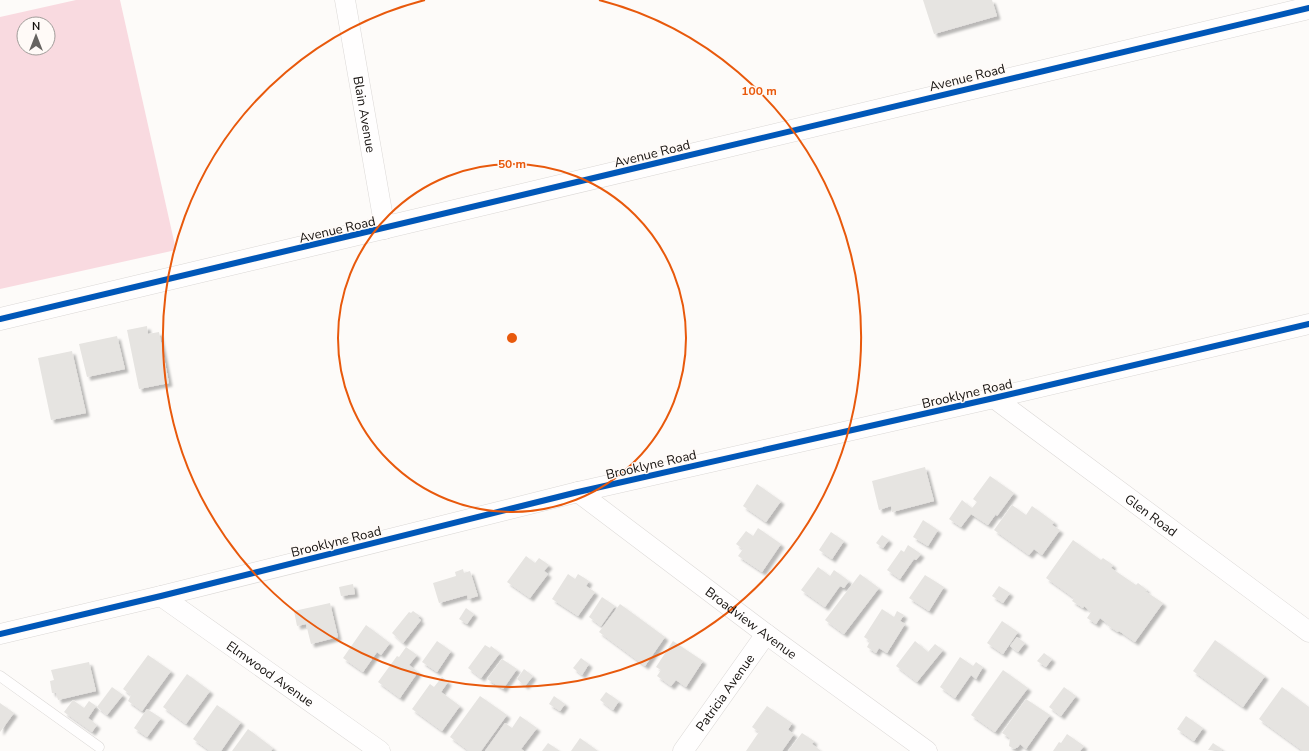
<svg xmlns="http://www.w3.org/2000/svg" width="1309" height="751" font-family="'Nunito Sans',sans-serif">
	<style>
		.green { fill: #f9dae0; fill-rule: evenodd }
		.building { fill: #e6e4e1; filter: url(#shadow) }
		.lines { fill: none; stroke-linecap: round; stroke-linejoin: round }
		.lane-casing { stroke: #dbd8d6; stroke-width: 11 }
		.street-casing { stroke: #dbd8d6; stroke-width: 21 }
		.secondary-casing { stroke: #dbd8d6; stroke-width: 23 }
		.lane { stroke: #fffefe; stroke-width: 10 }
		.street { stroke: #fffefe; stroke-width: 20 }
		.secondary { stroke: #fffefe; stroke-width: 22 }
		.cycleway-casing { stroke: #fffaf7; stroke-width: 8 }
		.cycleway { stroke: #0057b8; stroke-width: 6 }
		.ring { fill: none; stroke: #e8590c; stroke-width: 2 }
		.labels { text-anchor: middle; stroke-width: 3; stroke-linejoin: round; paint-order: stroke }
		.street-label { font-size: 13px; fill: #15110e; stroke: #fffaf7 }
		.centre { fill: #e8590c; stroke: #fffaf7; stroke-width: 2 }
		.ring-label { font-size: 12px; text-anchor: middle; font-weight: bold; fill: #e8590c; stroke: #fffaf7; stroke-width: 3; stroke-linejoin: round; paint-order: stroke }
	</style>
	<defs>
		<filter id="shadow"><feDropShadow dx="3.5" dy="3.5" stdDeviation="1" flood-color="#0004"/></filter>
	</defs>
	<rect width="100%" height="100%" fill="#fdfbf9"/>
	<path class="green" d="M76,0H120L176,250L0,289V17ZM24,24H48V48H24Z"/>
	<g class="building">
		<path d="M923,0H992L997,16L934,34Z"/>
		<path d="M147,326L148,334L159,332L169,383L139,389L127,330Z"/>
		<path d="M117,336L125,369L87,377L79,344Z"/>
		<path d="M72,351L86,413L51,420L38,358Z"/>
		<path d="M925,467L934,501L892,512L891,506L879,510L872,481Z"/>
		<path d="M990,476L1014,493L997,516L996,514L988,525L971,514L961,527L949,519L962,500L972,508L977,502L973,499Z"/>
		<path d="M757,484L781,501L766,522L743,506Z"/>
		<path d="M1012,505L1026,515L1032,506L1054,522L1052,525L1060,530L1042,555L1034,549L1029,555L994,530Z"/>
		<path d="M923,520L938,530L928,546L913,537Z"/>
		<path d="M758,528L781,544L762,572L738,556L743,549L736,544L746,531L753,536Z"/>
		<path d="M831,532L844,541L832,559L819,550Z"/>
		<path d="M882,535L889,540L883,548L876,543Z"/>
		<path d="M1073,540L1101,560L1103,558L1113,565L1111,568L1136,585L1138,583L1147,590L1145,591L1163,603L1135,642L1119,631L1118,632L1107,625L1108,624L1100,618L1096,624L1087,618L1091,612L1084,606L1083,608L1072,601L1074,598L1046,578Z"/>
		<path d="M908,545L921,554L916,560L914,559L900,579L887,570L901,550L904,552Z"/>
		<path d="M526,556L535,563L539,558L549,565L544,571L548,574L530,598L507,582Z"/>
		<path d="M818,567L830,576L834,570L849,581L844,588L840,586L825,607L801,590Z"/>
		<path d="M463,569L464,573L470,571L478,596L468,599L467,595L439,603L433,583L456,576L455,572Z"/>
		<path d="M568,574L575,579L578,574L589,581L586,586L595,592L578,616L552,599Z"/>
		<path d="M860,574L879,588L844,634L825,620Z"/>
		<path d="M925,575L944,587L929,611L909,598Z"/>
		<path d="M353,584L355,594L341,596L339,587Z"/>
		<path d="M999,586L1010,593L1003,603L992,596Z"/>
		<path d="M602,597L615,606L601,626L589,617Z"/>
		<path d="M330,603L338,637L311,644L306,624L297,626L294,611Z"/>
		<path d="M620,604L665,637L645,666L599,632Z"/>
		<path d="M466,608L474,614L467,624L459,619Z"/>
		<path d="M882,609L894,617L897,611L904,615L900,621L905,624L887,653L879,648L876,653L867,647L870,641L864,637Z"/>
		<path d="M413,611L420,616L418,618L421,620L403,643L392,633L409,612L411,613Z"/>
		<path d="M1002,621L1018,632L1003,654L987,643Z"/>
		<path d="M366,625L390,643L381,655L377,652L363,672L343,658Z"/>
		<path d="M1017,637L1025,643L1018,652L1010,646Z"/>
		<path d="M1215,640L1265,676L1243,707L1193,671Z"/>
		<path d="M437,641L451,651L437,672L422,662Z"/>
		<path d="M673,641L703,661L686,687L676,680L671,686L657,676L661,670L656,667Z"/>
		<path d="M915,641L928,652L935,644L943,650L917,682L896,666Z"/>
		<path d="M485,645L490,648L491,646L500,653L481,678L468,668Z"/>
		<path d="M406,647L417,655L409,665L418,672L400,698L378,682L397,656L399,657Z"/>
		<path d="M1044,653L1052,659L1046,667L1037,661Z"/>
		<path d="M148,655L171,671L142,711L128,701L131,695L123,689Z"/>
		<path d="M960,657L973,666L976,662L983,667L976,679L971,675L955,698L940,687Z"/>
		<path d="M581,658L589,664L582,675L573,668Z"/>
		<path d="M502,659L517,669L503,689L487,679Z"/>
		<path d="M89,662L96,691L58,700L56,693H52L50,681L54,680L51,670Z"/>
		<path d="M524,669L533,676L525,686L517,679Z"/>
		<path d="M1003,670L1028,688L995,732L971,715Z"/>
		<path d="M187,674L210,691L186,724L163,707Z"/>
		<path d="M442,677L448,682L441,692L460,706L442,731L412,709L430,684L434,687Z"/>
		<path d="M112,687L123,695L107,715L97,707Z"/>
		<path d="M1064,687L1076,696L1061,716L1049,707Z"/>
		<path d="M1282,687L1309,707V751H1303L1259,719Z"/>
		<path d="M606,692L619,701L613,710L600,700Z"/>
		<path d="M480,696L507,715L481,751H469L450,737Z"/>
		<path d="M554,696L565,704L560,711L549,704Z"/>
		<path d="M1026,699L1050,715L1026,749L1020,744L1018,747L1014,749L1009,746L1010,738L1002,733Z"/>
		<path d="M73,700L84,708L89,701L96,706L88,718L97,725L92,732L64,712Z"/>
		<path d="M0,703L14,713L0,732Z"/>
		<path d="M217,705L241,722L221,751H210L193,739Z"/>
		<path d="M767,706L792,723L788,730L794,734L782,751H746L759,732L752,727Z"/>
		<path d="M147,709L161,718L147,737L134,728Z"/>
		<path d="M520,716L537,728L521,749L524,751H485L505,723L512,728Z"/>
		<path d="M1186,716L1203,728L1194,741L1177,729Z"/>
		<path d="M248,729L273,748L271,751H232Z"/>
		<path d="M802,733L814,741L812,744L821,751H788Z"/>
		<path d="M1067,734L1084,746L1080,751H1053L1059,742L1061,743Z"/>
		<path d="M580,738L598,751H571Z"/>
		<path d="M548,743L560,751H542Z"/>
		<path d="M1213,743L1222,749L1221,751L1208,750Z"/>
	</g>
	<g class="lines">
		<g class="lane-casing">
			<path id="lane" d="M0,676L99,747"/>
		</g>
		<g class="street-casing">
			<g id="street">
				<path id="s1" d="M345,0L385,229"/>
				<path id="s2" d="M994,398L1309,632"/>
				<path id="s3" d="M578,492L766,634L927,751"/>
				<path id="s4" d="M161,596L380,751"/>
				<path d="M0,634L161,596L578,492L994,398L1309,324"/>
				<path id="s5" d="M683,751L766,634"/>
			</g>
		</g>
		<g class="secondary-casing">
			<path id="secondary" d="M0,319C437,217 872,110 1309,8"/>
		</g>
		<use href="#lane" class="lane"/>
		<use href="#street" class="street"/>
		<use href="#secondary" class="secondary"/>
		<g class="cycleway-casing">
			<g id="cycleway">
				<path d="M0,319C437,217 872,110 1309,8"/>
				<path d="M0,634L161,596L578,492L994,398L1309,324"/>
			</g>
		</g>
		<use href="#cycleway" class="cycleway"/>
	</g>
	<g class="ring">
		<circle cx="512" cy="338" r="174"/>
		<path d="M599 0A349 349 0 1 1 425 0"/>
	</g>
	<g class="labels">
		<g class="street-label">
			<text transform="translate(967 77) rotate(-14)" y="5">Avenue Road</text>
			<text dy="5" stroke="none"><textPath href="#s1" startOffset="116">Blain Avenue</textPath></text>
			<text transform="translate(652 153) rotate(-14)" y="5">Avenue Road</text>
			<text transform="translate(337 229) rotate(-13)" y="5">Avenue Road</text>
			<text transform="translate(967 393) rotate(-13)" y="5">Brooklyne Road</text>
			<text transform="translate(651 464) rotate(-13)" y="5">Brooklyne Road</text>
			<text dy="5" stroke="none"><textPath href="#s2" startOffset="196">Glen Road</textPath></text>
			<text transform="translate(336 541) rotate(-14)" y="5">Brooklyne Road</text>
			<text dy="5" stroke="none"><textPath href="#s3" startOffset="217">Broadview Avenue</textPath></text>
			<text dy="5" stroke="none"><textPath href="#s4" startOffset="134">Elmwood Avenue</textPath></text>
			<text dy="5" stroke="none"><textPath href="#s5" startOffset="72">Patricia Avenue</textPath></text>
		</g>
	</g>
	<circle cx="512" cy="338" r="6" class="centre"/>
	<g class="ring-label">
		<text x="759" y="95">100 m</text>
		<text x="512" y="168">50 m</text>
	</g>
	<g transform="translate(36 36)"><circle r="19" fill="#fffaf7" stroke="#a19d9a"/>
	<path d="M0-3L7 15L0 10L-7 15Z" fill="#666360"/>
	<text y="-6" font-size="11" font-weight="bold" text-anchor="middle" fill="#15110e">N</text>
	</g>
</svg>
